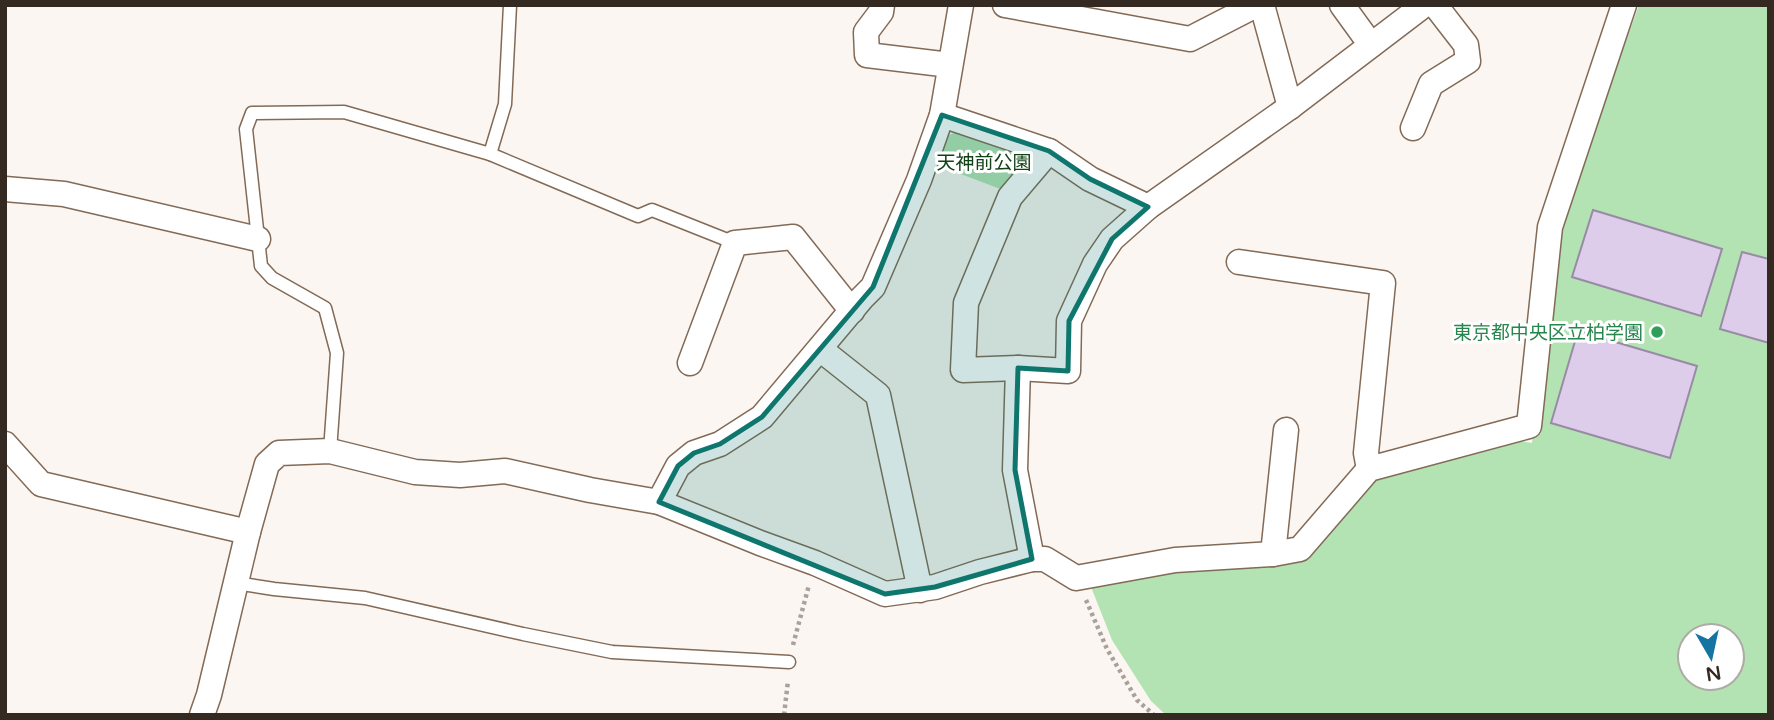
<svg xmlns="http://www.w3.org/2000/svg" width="1774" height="720" font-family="'Varela Round','Noto Sans JP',sans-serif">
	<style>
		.green { fill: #b3e3b3; fill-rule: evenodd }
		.building { fill: #ddcdea; stroke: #998aa5; stroke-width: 2 }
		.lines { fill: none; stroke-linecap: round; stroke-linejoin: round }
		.service-casing { stroke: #826a56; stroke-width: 15 }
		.minor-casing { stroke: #826a56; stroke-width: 27 }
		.path { stroke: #a9a19b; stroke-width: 4.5; stroke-dasharray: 3.5 3.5; stroke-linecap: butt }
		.service { stroke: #fff; stroke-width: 12 }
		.minor { stroke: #fff; stroke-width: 24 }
		.marked { fill: #0f766e; fill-opacity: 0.2; stroke: #0f766e; stroke-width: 5; stroke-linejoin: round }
		.leisure-dot { fill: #2e9e5b; stroke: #fff; stroke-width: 2.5 }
		.labels { text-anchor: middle; stroke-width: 6; stroke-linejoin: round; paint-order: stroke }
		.park-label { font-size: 19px; fill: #104216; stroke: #fff }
		.leisure-label { font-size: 19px; fill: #27864d; stroke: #fff; text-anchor: end }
	</style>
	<rect width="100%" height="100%" fill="#fcf6f2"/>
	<g class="green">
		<path d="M1639,5H1769V715H1166L1151,701L1112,640L1089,582L1306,553L1376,478L1508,439L1532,443L1559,224ZM1690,636H1732V678H1690Z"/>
		<path d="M957,132L1022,155L1023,166L1003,190L937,165L946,136Z"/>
	</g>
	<g class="building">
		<path d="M1593,210L1722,249L1701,316L1572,277Z"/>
		<path d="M1742,252L1769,259V343L1720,329Z"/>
		<path d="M1578,331L1697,366L1670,458L1551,423Z"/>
	</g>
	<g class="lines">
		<g class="service-casing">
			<g id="service">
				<path d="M490,154L505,104L510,5"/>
				<path d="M330,451L337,353L325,308L272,278L261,266L246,129L252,113L344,112L490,154L638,216L652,210L735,243"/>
				<path d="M236,583L274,589L365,598L523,634L612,652L789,662"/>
			</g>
		</g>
		<g class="minor-casing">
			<g id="minor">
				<path d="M882,5L881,12L866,32L867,55L950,65"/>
				<path d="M1005,5L1190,39L1256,5"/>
				<path d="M1262,5L1290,107"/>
				<path d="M1342,5L1371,45"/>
				<path d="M942,115L1049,151L1090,179L1148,207"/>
				<path d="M1413,128L1431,84L1468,61L1466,45L1435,5"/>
				<path d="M1049,151L1010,197L966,303L963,370L1018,368L1068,371L1069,321L1095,264L1112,239L1148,207L1290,107L1424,5"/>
				<path d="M5,189L64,194L258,239"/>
				<path d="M1239,262L1383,283L1366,453L1369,469"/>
				<path d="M820,349L878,395L920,590"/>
				<path d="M690,363L735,243L793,237L852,311"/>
				<path d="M1018,368L1015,470L1032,559"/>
				<path d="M5,444L41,484L248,532"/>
				<path d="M659,502L678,466L694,453L720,444L762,417L862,298L873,287L919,180L942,115L961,5"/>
				<path d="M1273,554L1286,430"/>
				<path d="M202,715L209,695L248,532L267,464L279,453L330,451L415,472L460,475L505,471L590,490L659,502L760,543L815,563L885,594L935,587L980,572L1032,559H1045L1076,578L1175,560L1273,554L1300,549L1369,469L1529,426L1550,227L1624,5"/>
			</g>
		</g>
		<g class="path">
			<path d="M1086,600L1107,649L1137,700L1154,715"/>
			<path d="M793,645L809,585"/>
			<path d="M784,715L788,681"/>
		</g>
		<use href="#service" class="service"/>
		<use href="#minor" class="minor"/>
	</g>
	<path class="marked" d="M942,115L1049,151L1090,179L1148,207L1112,239L1069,321L1068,371L1018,368L1015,470L1032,559L935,587L885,594L659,502L678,466L694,453L720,444L762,417L873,287Z"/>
	<circle class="leisure-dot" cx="1657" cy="332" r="7"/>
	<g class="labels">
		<g class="park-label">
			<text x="984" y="169">天神前公園</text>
		</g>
		<g class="leisure-label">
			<text x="1643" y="339">東京都中央区立柏学園</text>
		</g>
	</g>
	<rect width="1774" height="720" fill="none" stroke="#352a21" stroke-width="14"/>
	<g transform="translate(1711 657) rotate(171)"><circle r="33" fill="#ffffff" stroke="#aeaaa6" stroke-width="2"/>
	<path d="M0-5L12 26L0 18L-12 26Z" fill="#1674a2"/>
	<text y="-10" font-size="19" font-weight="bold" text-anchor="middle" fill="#352a21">N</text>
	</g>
</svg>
